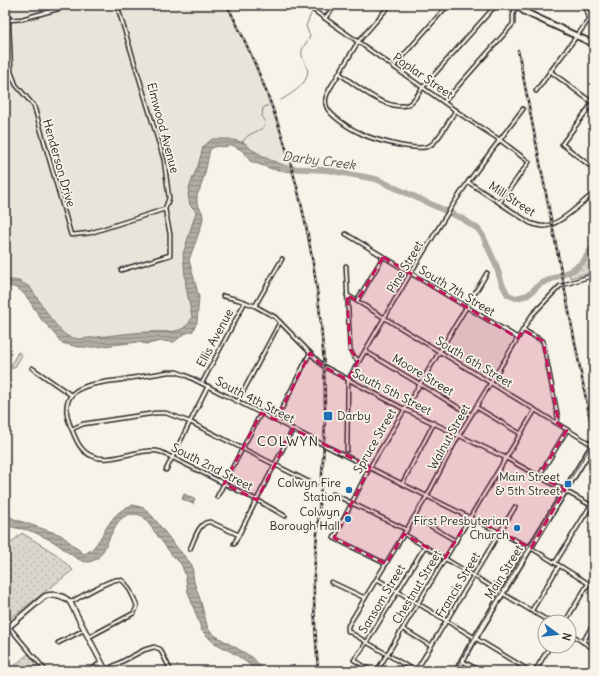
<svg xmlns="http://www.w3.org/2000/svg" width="599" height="676" font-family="Delius,sans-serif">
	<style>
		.built { fill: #e8e4da }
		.park { fill: url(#park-dots); stroke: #82807c }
		.water { fill: url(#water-rules); stroke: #7a7874 }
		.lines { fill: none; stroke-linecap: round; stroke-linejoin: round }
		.stream { stroke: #7a7874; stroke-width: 1 }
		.river { stroke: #afaca4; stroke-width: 6 }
		.street-casing { stroke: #2b2b2b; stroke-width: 5.5 }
		.secondary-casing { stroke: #2b2b2b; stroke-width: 7 }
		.primary-casing { stroke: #2b2b2b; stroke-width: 8 }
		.street { stroke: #f7f3e8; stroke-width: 2.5 }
		.secondary { stroke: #f7f3e8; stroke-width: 4 }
		.primary { stroke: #f7f3e8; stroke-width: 4.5 }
		.tram { stroke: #2b2b2b; stroke-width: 1 }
		.rail-casing { stroke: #2b2b2b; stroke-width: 2.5 }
		.rail { stroke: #f7f3e8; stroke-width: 1; stroke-dasharray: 3; stroke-linecap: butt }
		.street-bridge-casing { stroke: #2b2b2b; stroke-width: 5.5; stroke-linecap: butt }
		.street-bridge { stroke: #f7f3e8; stroke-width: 2.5 }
		.marked { fill: #c2185b; fill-opacity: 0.2; stroke: #c2185b; stroke-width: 3; stroke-dasharray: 8 5; stroke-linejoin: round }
		.poi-dot { fill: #1f6fb2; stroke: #f7f3e8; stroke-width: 1.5 }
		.labels { text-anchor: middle; stroke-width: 3.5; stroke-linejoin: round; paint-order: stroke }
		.street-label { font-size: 12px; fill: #2b2b2b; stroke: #f7f3e8 }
		.poi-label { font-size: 12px; fill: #2b2b2b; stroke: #f7f3e8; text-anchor: end }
		.water-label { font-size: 13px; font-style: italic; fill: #53524f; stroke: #f7f3e8 }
		.quarter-label { font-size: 14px; letter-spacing: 1px; fill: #2b2b2b; stroke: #f7f3e8 }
	</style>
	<defs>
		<pattern id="park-dots" width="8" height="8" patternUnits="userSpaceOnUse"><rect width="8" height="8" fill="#dad6cc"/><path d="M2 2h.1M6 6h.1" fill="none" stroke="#bbb8af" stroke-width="1.8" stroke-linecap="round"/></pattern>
		<pattern id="water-rules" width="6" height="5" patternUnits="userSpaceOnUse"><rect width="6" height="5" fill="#afaca4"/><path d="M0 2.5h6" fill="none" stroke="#8f8c86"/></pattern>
	</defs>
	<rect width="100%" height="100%" fill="#f7f3e8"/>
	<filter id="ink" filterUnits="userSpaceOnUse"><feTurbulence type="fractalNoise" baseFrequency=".025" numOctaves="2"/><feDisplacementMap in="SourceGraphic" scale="8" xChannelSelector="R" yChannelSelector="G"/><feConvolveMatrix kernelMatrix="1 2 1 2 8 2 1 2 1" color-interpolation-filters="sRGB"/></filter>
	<g filter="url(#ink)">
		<g class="built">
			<path d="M5,5H225L232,15L259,74L280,130L291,164L280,167L232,144L207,146L194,189L199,219L187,261L193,319L190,330L75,342L60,334L30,291L13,283L5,263Z"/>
			<path d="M468,312L513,339L490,377L445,350Z"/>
		</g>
		<g class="park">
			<path d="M594,250V269L590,273L570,278L569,274C581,271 587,260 594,250Z"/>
			<path d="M18,352L22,355L15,367H14L13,369L11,368L12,366L11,365Z"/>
			<path d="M22,533L56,554L73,570L6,622L5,620V548Z"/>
			<path d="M28,654L42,671H8Z"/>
		</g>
		<g class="water">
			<path d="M212,139H229L245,143L251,149L270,160L289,167L291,172L272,169L250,161L243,151L232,145L223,147L217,146L210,149L205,173L200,189L197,195V203L202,212L203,217L202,224L189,260L199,297L197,322L193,331L184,334L174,342L162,341L147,344L138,342L95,347H78L62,343L46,324C41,321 41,318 38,314C30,303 22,283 5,287V279L19,281L30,287L51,319L63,333L69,337L79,339C102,337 124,333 148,332C157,331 170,333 179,330C185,328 190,323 192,317L186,287L183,254L196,212L194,209L190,205L188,195L189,189L193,177L198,166L203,147Z"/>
			<path d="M184,494L195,499L193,504L182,499Z"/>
			<path d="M133,505L144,508L153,517L174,544L192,565L194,582L200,599L208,629L216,636L252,657L265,671H255L250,665L235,654L213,642L202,631L188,592L185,574L181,564L172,555L143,516C107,503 113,561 88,562C79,563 62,547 54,542C46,538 37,533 28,530C20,528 12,529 5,523V514L14,519L61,535L84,554C104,547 104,513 133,505Z"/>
		</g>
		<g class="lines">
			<g class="stream">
				<path d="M281,100C291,94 314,81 306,65C304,60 301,57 302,50C304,45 308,41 310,36L306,26L311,14"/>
				<path d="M242,143C247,133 256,133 264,127L265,121L262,116L263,108L268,105"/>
			</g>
			<path class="river" d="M282,168L327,170L376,179L463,219L478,229L483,236L496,265L502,284L508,295L516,298L528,295L540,284L570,271L583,262L594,245"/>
			<g class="street-casing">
				<g id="street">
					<path d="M8,5L11,72L16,85L34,106L71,235L90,233L165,209"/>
					<path d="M117,5L164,160L169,198L165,209L170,234V255L121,270"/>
					<path d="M306,5L466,118L500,140L529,162L500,202"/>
					<path d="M390,5L358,42L329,90C326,96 324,101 327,108C331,116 349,128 358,132C370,139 416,152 429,146C439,141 449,120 456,110"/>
					<path d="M585,5L590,21"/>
					<path d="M325,18L336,5"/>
					<path d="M9,20L22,19L72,5"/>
					<path d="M394,66L448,5"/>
					<path d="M550,71L594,104"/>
					<path d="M339,73C354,84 389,114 409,104C415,100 419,93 423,87L496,5"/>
					<path d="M536,91L587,22L594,19"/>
					<path d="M594,101L562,144L594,169"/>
					<path d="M444,102L513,24V15L516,6"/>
					<path d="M468,182L530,223C536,225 541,227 546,226C562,223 581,203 594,193"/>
					<path d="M346,234L518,338"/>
					<path d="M346,266L350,349L353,356L358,360"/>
					<path d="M347,295L594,446"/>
					<path d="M223,296L239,300L255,306L275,317L323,366L404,409L506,458L594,507"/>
					<path d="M357,301L383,257"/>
					<path d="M255,306L282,259"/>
					<path d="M523,330L543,341L558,418L556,422"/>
					<path d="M365,351L471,415"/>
					<path d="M32,368L71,395"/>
					<path d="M202,383L245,302"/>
					<path d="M238,401L280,322"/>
					<path d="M476,407L521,434"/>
					<path d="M276,420L310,353"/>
					<path d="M72,429L83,424L156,413H166L190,422L315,485"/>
					<path d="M347,450L348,380L410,274L452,206L468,182L523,109"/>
					<path d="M336,451L531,548L594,587"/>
					<path d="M166,470L208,386"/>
					<path d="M539,476L567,430"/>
					<path d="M402,484L434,423"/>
					<path d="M333,494L407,530"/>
					<path d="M217,497L261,413"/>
					<path d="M285,516L257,500L161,452C140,446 112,465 92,456C79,451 75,437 70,425C55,385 93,384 120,380C136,377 152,375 168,372H177L185,375L316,441"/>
					<path d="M415,517L456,541"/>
					<path d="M404,534L550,622"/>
					<path d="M234,544L293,429"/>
					<path d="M190,549C194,541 199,521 210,522L239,535"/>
					<path d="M555,563L591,505"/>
					<path d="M386,564L334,538L370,467L487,273"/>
					<path d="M377,579L530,671"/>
					<path d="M331,582L365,598"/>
					<path d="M71,602C79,598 114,576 121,580C127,582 135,600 137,606L134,613L89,637"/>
					<path d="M532,610L559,566"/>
					<path d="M565,622L588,584"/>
					<path d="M9,627L46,671"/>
					<path d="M403,629L431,646"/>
					<path d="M569,633L594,649"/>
					<path d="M583,642L594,623"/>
					<path d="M58,643L84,630"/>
					<path d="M462,661L480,671"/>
					<path d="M106,670L144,650L154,647L160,649L171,671"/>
					<path d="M90,671L101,662"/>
					<path d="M372,671L354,660L367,642L425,546"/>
					<path d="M377,671L535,410"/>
					<path d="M415,671L348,631V626L427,496L459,435L532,315L560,286L591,276L594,273"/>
					<path d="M416,671L515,507"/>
					<path d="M535,671L550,646"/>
				</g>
			</g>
			<g class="secondary-casing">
				<path id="secondary" d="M5,630L45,596C55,593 63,595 70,602L106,671"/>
			</g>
			<g class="primary-casing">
				<g id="primary">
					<path d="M516,5L525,12L594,44"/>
					<path d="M457,671L462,661L475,638L594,443"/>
				</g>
			</g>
			<use href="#street" class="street"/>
			<use href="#secondary" class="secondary"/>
			<use href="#primary" class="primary"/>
			<path class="tram" d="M456,671L461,660L474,637L594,441"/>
			<g class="rail-casing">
				<g id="rail">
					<path d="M227,5C294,133 326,274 325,418C324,470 317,523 314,575C313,607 316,639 318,671"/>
					<path d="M518,50L594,440"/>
				</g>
			</g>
			<use href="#rail" class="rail"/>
			<g class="street-bridge-casing">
				<path id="street-bridge" d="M316,441L336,451"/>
			</g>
			<use href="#street-bridge" class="street-bridge"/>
		</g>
	</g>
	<path class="marked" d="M383,257L518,338L523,330L543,341L558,418L556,422L567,430L539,476L565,490L531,548L470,517L445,558L404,534L386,564L334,538L370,467L293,429L257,500L224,484L261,413L276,420L310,353L323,366L348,380L358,361L350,349L347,295L357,301Z"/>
	<g class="poi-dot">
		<rect x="323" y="411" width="10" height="10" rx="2"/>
		<rect x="564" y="480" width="8" height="8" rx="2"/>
		<circle cx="349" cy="490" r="4"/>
		<circle cx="348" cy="519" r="4"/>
		<circle cx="517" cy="528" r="4"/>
	</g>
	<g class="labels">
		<g class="street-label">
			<text transform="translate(423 76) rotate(35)" y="4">Poplar Street</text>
			<text transform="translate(163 128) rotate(75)" y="4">Elmwood Avenue</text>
			<text transform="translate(59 163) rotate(74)" y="4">Henderson Drive</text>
			<text transform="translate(512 199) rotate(33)" y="4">Mill Street</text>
			<text transform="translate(405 267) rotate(-59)" y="4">Pine Street</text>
			<text transform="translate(457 291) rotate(31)" y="4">South 7th Street</text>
			<text transform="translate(215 338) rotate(-62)" y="4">Ellis Avenue</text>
			<text transform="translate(474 362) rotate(31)" y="4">South 6th Street</text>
			<text transform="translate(423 375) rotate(31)" y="4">Moore Street</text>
			<text transform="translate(392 392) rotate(27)" y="4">South 5th Street</text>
			<text transform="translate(255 400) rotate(27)" y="4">South 4th Street</text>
			<text transform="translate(449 437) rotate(-61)" y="4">Walnut Street</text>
			<text transform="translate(375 441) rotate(-60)" y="4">Spruce Street</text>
			<text transform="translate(212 467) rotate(27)" y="4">South 2nd Street</text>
			<text transform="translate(504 572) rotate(-58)" y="4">Main Street</text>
			<text transform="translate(458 585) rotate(-59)" y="4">Francis Street</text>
			<text transform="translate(417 587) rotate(-59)" y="4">Chestnut Street</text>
			<text transform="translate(382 599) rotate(-59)" y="4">Sansom Street</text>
		</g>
		<g class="poi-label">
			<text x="337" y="420" text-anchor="start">Darby</text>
			<text x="560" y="481">Main Street<tspan x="560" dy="14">&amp; 5th Street</tspan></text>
			<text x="341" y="487">Colwyn Fire<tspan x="341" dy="14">Station</tspan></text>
			<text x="340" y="516">Colwyn<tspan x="340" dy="14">Borough Hall</tspan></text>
			<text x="509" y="525">First Presbyterian<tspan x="509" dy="14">Church</tspan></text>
		</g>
		<g class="water-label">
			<text transform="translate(319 160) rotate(7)" y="5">Darby Creek</text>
		</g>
		<g class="quarter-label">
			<text x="288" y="446">COLWYN</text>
		</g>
	</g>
	<rect width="599" height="676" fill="none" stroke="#f7f3e8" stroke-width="20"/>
	<rect x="10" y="10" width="579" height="656" fill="none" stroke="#2b2b2b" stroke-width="1.5" filter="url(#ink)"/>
	<g transform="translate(557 634) rotate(105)"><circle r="19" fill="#f7f3e8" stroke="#a5a39c"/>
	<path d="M0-3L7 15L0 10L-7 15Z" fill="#1f6fb2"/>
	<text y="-6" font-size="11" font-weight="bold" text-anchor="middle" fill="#2b2b2b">N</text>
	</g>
</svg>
